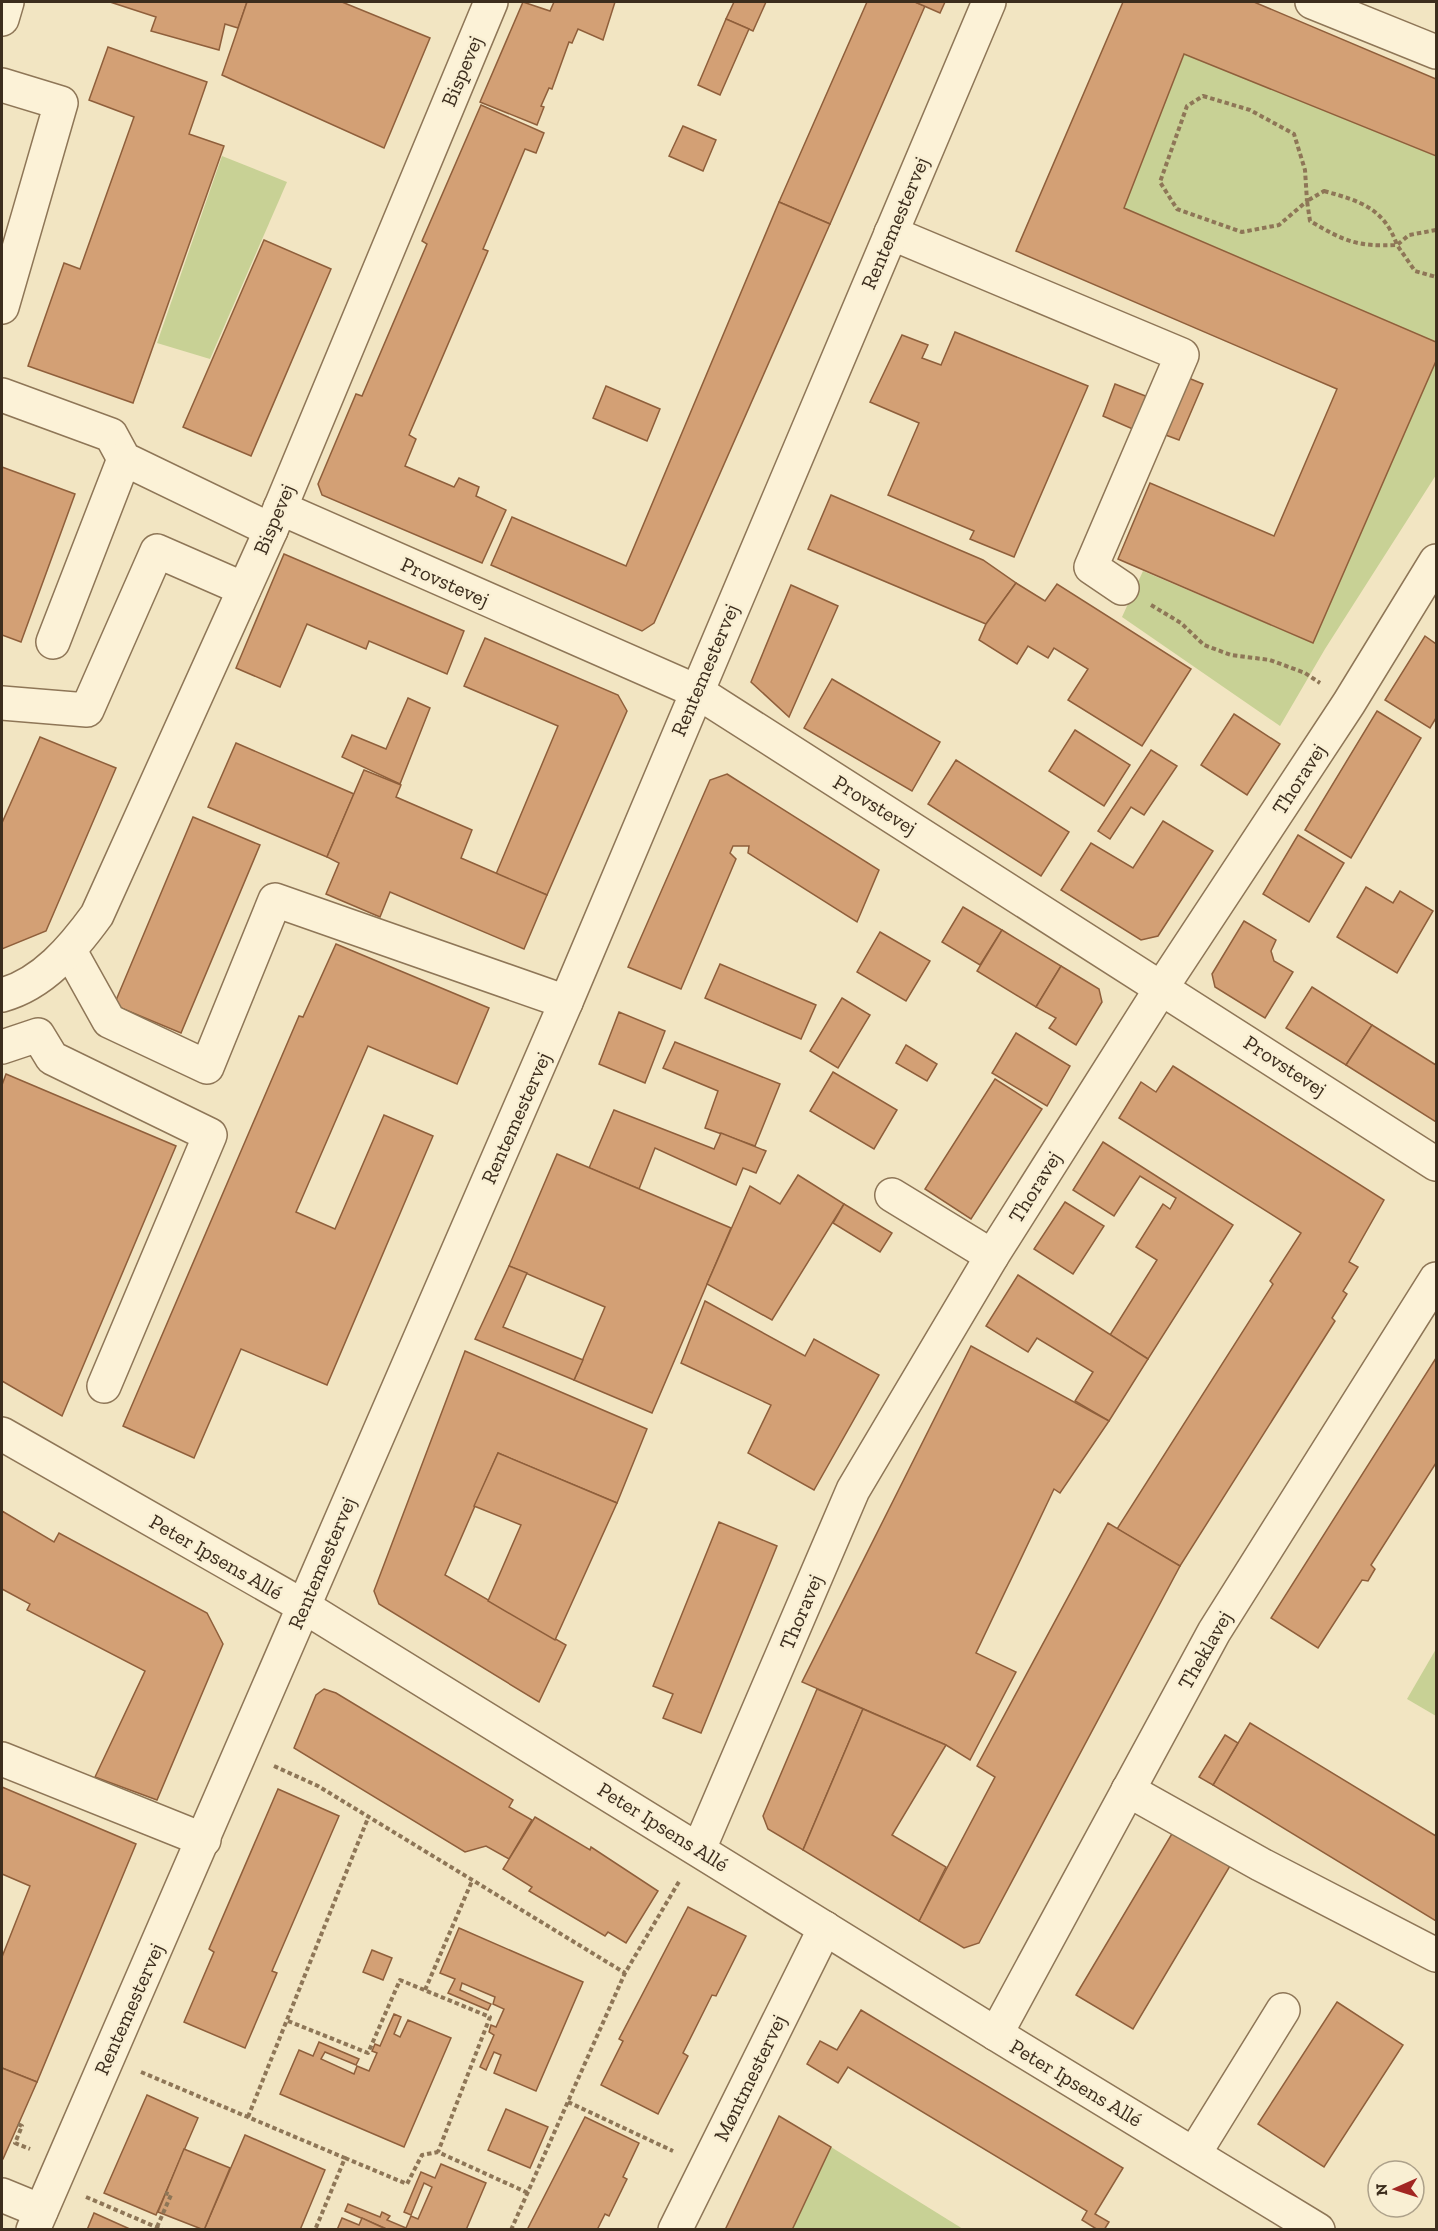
<svg xmlns="http://www.w3.org/2000/svg" width="1438" height="2231" font-family="'Zilla Slab',serif">
	<style>
		.green { fill: #c8d195 }
		.building { fill: #d3a075; stroke: #8f5f3b; stroke-width: 1.5 }
		.lines { fill: none; stroke-linecap: round; stroke-linejoin: round }
		.minor-casing { stroke: #8e7657; stroke-width: 36 }
		.path { stroke: #8e7657; stroke-width: 4; stroke-dasharray: 4.5 3; stroke-linecap: butt }
		.minor { stroke: #fcf2d7; stroke-width: 33 }
		.labels { text-anchor: middle; stroke-width: 4.5; stroke-linejoin: round; paint-order: stroke }
		.street-label { font-size: 21px; fill: #3c2d1d; stroke: #f9efd3 }
	</style>
	<rect width="100%" height="100%" fill="#f2e5c2"/>
	<g class="green">
		<path d="M1184,54L1436,156V342L1124,208Z"/>
		<path d="M222,156L287,182L210,359L157,343Z"/>
		<path d="M1436,361V475L1325,649L1280,726L1122,617L1143,571L1313,643Z"/>
		<path d="M1436,1649V1716L1407,1699Z"/>
		<path d="M831,2147L963,2229L792,2230Z"/>
	</g>
	<g class="building">
		<path d="M110,2H247L238,28L225,24L219,50L151,31L156,17Z"/>
		<path d="M247,2H342L430,38L384,148L222,75Z"/>
		<path d="M523,2L550,11L554,2H615L603,40L578,29L572,43L569,42L552,89L549,88L541,106L544,107L537,125L480,102Z"/>
		<path d="M734,2H766L753,31L726,19Z"/>
		<path d="M867,2H915L925,6L830,224L779,202Z"/>
		<path d="M915,2H945L940,13Z"/>
		<path d="M1123,2H1254L1436,79V156L1184,54L1124,208L1436,342V361L1313,643L1118,559L1150,483L1274,536L1337,389L1016,251Z"/>
		<path d="M726,19L749,29L720,95L698,85Z"/>
		<path d="M108,47L207,82L189,134L224,146L133,403L28,366L64,263L80,269L134,117L89,100Z"/>
		<path d="M481,105L544,133L536,153L525,149L483,249L488,251L409,435L416,439L405,466L454,487L459,478L479,487L476,496L506,510L482,563L322,495L318,484L356,394L362,396L427,244L422,241Z"/>
		<path d="M683,126L716,140L703,171L669,156Z"/>
		<path d="M779,202L830,224L654,623L642,631L491,565L512,517L626,566Z"/>
		<path d="M264,240L331,269L251,456L183,427Z"/>
		<path d="M955,332L1088,386L1014,557L970,539L974,531L888,495L919,423L870,402L902,335L928,345L922,358L941,365Z"/>
		<path d="M1186,377L1203,384L1179,440L1163,434Z"/>
		<path d="M1115,384L1148,397L1135,430L1103,416Z"/>
		<path d="M606,386L660,409L647,441L593,418Z"/>
		<path d="M2,467L75,494L21,642L2,635Z"/>
		<path d="M831,495L983,560L1016,583L986,624L808,549Z"/>
		<path d="M284,554L464,631L447,674L369,641L366,649L307,624L280,687L236,668Z"/>
		<path d="M1016,583L1045,601L1057,584L1191,669L1142,746L1068,700L1088,669L1054,648L1048,658L1028,646L1017,664L979,640L986,624Z"/>
		<path d="M791,585L838,606L789,717L751,682Z"/>
		<path d="M1425,636L1436,644V718L1430,728L1385,700Z"/>
		<path d="M485,638L618,695L627,711L547,895L496,874L558,726L464,686Z"/>
		<path d="M832,679L940,742L912,791L804,728Z"/>
		<path d="M408,698L430,708L400,784L342,757L352,735L386,749Z"/>
		<path d="M1377,711L1421,738L1351,858L1305,830Z"/>
		<path d="M1234,714L1280,744L1247,795L1201,765Z"/>
		<path d="M1075,730L1130,765L1104,806L1049,771Z"/>
		<path d="M40,737L116,768L46,931L2,949V823Z"/>
		<path d="M236,743L354,794L327,857L208,807Z"/>
		<path d="M1151,750L1177,766L1144,815L1131,807L1110,839L1098,831Z"/>
		<path d="M956,760L1069,832L1041,876L928,804Z"/>
		<path d="M364,770L401,785L396,797L472,830L461,858L547,895L524,949L390,892L380,917L326,894L339,863L327,857Z"/>
		<path d="M727,774L879,870L857,922L748,853L749,846H733L730,853L736,859L681,989L628,967L710,780Z"/>
		<path d="M193,817L260,845L181,1033L114,1005Z"/>
		<path d="M1163,821L1213,851L1158,936L1141,940L1061,890L1091,843L1133,868Z"/>
		<path d="M1298,835L1344,863L1309,922L1263,894Z"/>
		<path d="M1366,887L1393,903L1400,891L1433,911L1397,973L1337,937Z"/>
		<path d="M963,907L1002,930L980,965L942,942Z"/>
		<path d="M1244,921L1276,940L1271,951L1274,961L1293,972L1265,1018L1215,987L1212,974Z"/>
		<path d="M1002,930L1061,966L1036,1007L977,971Z"/>
		<path d="M880,932L930,961L906,1001L857,972Z"/>
		<path d="M336,944L489,1008L457,1084L368,1046L296,1212L335,1229L384,1115L433,1136L327,1385L241,1349L194,1458L123,1426L299,1016L303,1017Z"/>
		<path d="M720,964L816,1005L801,1039L705,998Z"/>
		<path d="M1061,966L1099,989L1102,1002L1076,1045L1049,1028L1056,1018L1036,1007Z"/>
		<path d="M1312,987L1372,1025L1346,1065L1286,1028Z"/>
		<path d="M842,998L870,1015L838,1068L810,1051Z"/>
		<path d="M619,1012L665,1031L645,1083L599,1064Z"/>
		<path d="M1372,1025L1436,1065V1122L1346,1065Z"/>
		<path d="M1016,1033L1070,1066L1047,1106L992,1073Z"/>
		<path d="M675,1042L780,1084L755,1146L705,1128L718,1091L663,1068Z"/>
		<path d="M906,1045L937,1064L927,1081L896,1063Z"/>
		<path d="M1173,1066L1384,1200L1349,1262L1358,1267L1343,1291L1347,1294L1332,1318L1335,1321L1180,1566L1117,1529L1273,1284L1270,1281L1301,1233L1119,1118L1141,1082L1156,1092Z"/>
		<path d="M833,1072L897,1110L874,1149L810,1111Z"/>
		<path d="M6,1074L176,1146L62,1416L2,1381V1085Z"/>
		<path d="M995,1079L1042,1109L971,1219L925,1189Z"/>
		<path d="M614,1110L714,1149L721,1133L766,1151L756,1173L743,1168L736,1185L655,1148L639,1189L589,1168Z"/>
		<path d="M1103,1142L1233,1225L1148,1359L1110,1335L1157,1260L1136,1247L1163,1204L1170,1209L1176,1198L1140,1176L1114,1216L1073,1190Z"/>
		<path d="M557,1154L731,1228L652,1413L574,1380L605,1307L509,1266Z"/>
		<path d="M798,1175L844,1204L772,1320L707,1284L750,1186L780,1204Z"/>
		<path d="M1065,1202L1104,1226L1073,1274L1034,1249Z"/>
		<path d="M844,1204L892,1233L880,1252L833,1223Z"/>
		<path d="M509,1266L527,1273L503,1327L583,1360L574,1380L475,1339Z"/>
		<path d="M1018,1275L1148,1359L1109,1421L1075,1401L1093,1372L1037,1338L1028,1352L986,1326Z"/>
		<path d="M705,1301L805,1356L814,1339L879,1375L814,1490L748,1453L771,1405L681,1363Z"/>
		<path d="M971,1346L1109,1421L1060,1493L1054,1489L976,1653L1016,1672L970,1760L946,1745L802,1682Z"/>
		<path d="M465,1351L647,1429L617,1503L498,1453L445,1575L566,1645L539,1702L379,1604L374,1591Z"/>
		<path d="M1436,1358V1463L1371,1565L1375,1569L1368,1581L1362,1580L1318,1648L1271,1618Z"/>
		<path d="M498,1453L617,1503L555,1640L488,1601L521,1525L474,1506Z"/>
		<path d="M2,1511L54,1542L59,1533L207,1613L223,1644L157,1800L95,1777L145,1671L27,1610L30,1604L2,1589Z"/>
		<path d="M719,1522L777,1546L701,1733L663,1718L673,1694L653,1686Z"/>
		<path d="M1108,1523L1180,1566L979,1943L964,1948L919,1921L995,1777L977,1766Z"/>
		<path d="M324,1689L336,1693L513,1800L509,1807L532,1820L509,1859L486,1846L465,1852L294,1748L316,1695Z"/>
		<path d="M817,1689L863,1709L803,1850L768,1829L763,1816Z"/>
		<path d="M863,1709L946,1745L892,1835L946,1867L919,1921L803,1850Z"/>
		<path d="M1250,1723L1436,1836V1921L1213,1785Z"/>
		<path d="M1225,1735L1238,1743L1213,1785L1199,1777Z"/>
		<path d="M2,1787L136,1844L37,2082L2,2068V1957L30,1886L2,1874Z"/>
		<path d="M278,1789L339,1816L272,1971L277,1973L245,2048L184,2022L214,1952L209,1949Z"/>
		<path d="M535,1817L590,1850L591,1847L658,1891L626,1943L608,1932L605,1936L529,1891L532,1887L503,1869Z"/>
		<path d="M1173,1832L1230,1866L1133,2029L1076,1995Z"/>
		<path d="M688,1907L746,1936L716,1996L712,1995L683,2053L688,2056L658,2114L601,2085L623,2041L619,2039Z"/>
		<path d="M459,1928L583,1982L536,2091L494,2073L501,2055L494,2052L486,2070L480,2067L494,2035L489,2032L491,2025L496,2027L504,2009L493,2004L495,1997L462,1983L460,1990L491,2004L488,2010L448,1993L455,1979L440,1973Z"/>
		<path d="M372,1950L392,1958L383,1980L363,1972Z"/>
		<path d="M1337,2002L1403,2045L1324,2167L1258,2124Z"/>
		<path d="M861,2010L1123,2168L1095,2214L1109,2222L1104,2230H1098L1082,2220L1087,2211L848,2067L838,2083L807,2064L820,2041L837,2050Z"/>
		<path d="M394,2014L401,2017L394,2034L400,2037L408,2020L451,2038L404,2147L280,2094L299,2050L313,2056L319,2042L359,2059L356,2065L325,2052L321,2059L354,2074L357,2066L369,2071L377,2053L372,2051L375,2044L380,2046Z"/>
		<path d="M2,2068L37,2082L3,2159H2Z"/>
		<path d="M147,2095L198,2118L156,2215L104,2193Z"/>
		<path d="M506,2109L548,2127L530,2168L488,2150Z"/>
		<path d="M779,2116L831,2147L792,2230H725Z"/>
		<path d="M585,2117L639,2143L623,2177L627,2179L609,2216L605,2214L597,2230H527Z"/>
		<path d="M245,2135L325,2170L300,2230H204Z"/>
		<path d="M184,2149L230,2168L204,2230L158,2212Z"/>
		<path d="M441,2164L486,2183L466,2230H389L345,2211L348,2204L380,2217L382,2212L390,2216L387,2220L406,2228L411,2216L418,2219L432,2187L424,2183L411,2215L404,2212L421,2172L435,2178Z"/>
		<path d="M94,2213L132,2230H87Z"/>
		<path d="M342,2218L359,2225L362,2218L388,2230H337Z"/>
	</g>
	<g class="lines">
		<g class="minor-casing">
			<g id="minor">
				<path d="M1312,2L1436,52"/>
				<path d="M2,19L7,2"/>
				<path d="M2,85L61,103L2,307"/>
				<path d="M891,233L1182,355L1091,567L1122,588"/>
				<path d="M2,395L111,435L124,459L271,530"/>
				<path d="M280,508L696,691L1436,1164"/>
				<path d="M53,642L124,459"/>
				<path d="M2,703L87,710L157,551L244,589"/>
				<path d="M70,951L109,1021L207,1067L275,900L566,1002"/>
				<path d="M2,995C43,984 73,948 97,915L271,530L491,2"/>
				<path d="M2,1047L38,1035L52,1058L210,1135L104,1386"/>
				<path d="M892,1195L992,1256"/>
				<path d="M2,1434L303,1606L996,2034L1318,2230"/>
				<path d="M2,1759L204,1840"/>
				<path d="M1128,1790L1260,1864L1436,1955"/>
				<path d="M699,1849L853,1490L992,1256L1162,987L1349,703L1436,561"/>
				<path d="M996,2034L1214,1632L1436,1279"/>
				<path d="M1194,2154L1283,2010"/>
				<path d="M2,2195L41,2211"/>
				<path d="M33,2230L566,1002L989,2"/>
				<path d="M675,2230L825,1928"/>
			</g>
		</g>
		<g class="path">
			<path d="M1203,96L1250,110L1294,134L1305,170L1307,201L1279,225L1242,232L1177,209L1160,182L1187,106Z"/>
			<path d="M1324,191C1360,201 1384,208 1397,245C1357,247 1344,241 1310,221L1307,201Z"/>
			<path d="M1436,230L1409,235L1397,245L1415,271L1436,277"/>
			<path d="M1151,605L1181,623L1204,645L1231,655L1270,660L1305,673L1320,683"/>
			<path d="M274,1766L318,1786L625,1973"/>
			<path d="M425,1990L472,1881"/>
			<path d="M288,2021L368,2053L400,1980L490,2017L438,2152"/>
			<path d="M141,2072L345,2158L315,2230"/>
			<path d="M568,2102L673,2151"/>
			<path d="M248,2117L368,1818"/>
			<path d="M18,2124L22,2126L15,2143L30,2149"/>
			<path d="M345,2158L407,2184L422,2155L438,2152L528,2193"/>
			<path d="M86,2197L163,2230"/>
			<path d="M157,2227L171,2195L165,2193"/>
			<path d="M511,2230L625,1973L680,1880"/>
		</g>
		<use href="#minor" class="minor"/>
	</g>
	<g class="labels">
		<g class="street-label">
			<text transform="translate(462 71) rotate(-67)" y="7">Bispevej</text>
			<text transform="translate(895 223) rotate(-67)" y="7">Rentemestervej</text>
			<text transform="translate(274 519) rotate(-67)" y="7">Bispevej</text>
			<text transform="translate(445 582) rotate(24)" y="7">Provstevej</text>
			<text transform="translate(705 670) rotate(-67)" y="7">Rentemestervej</text>
			<text transform="translate(1299 779) rotate(-57)" y="7">Thoravej</text>
			<text transform="translate(875 805) rotate(32)" y="7">Provstevej</text>
			<text transform="translate(1285 1066) rotate(33)" y="7">Provstevej</text>
			<text transform="translate(516 1118) rotate(-66)" y="7">Rentemestervej</text>
			<text transform="translate(1035 1187) rotate(-58)" y="7">Thoravej</text>
			<text transform="translate(216 1557) rotate(30)" y="7">Peter Ipsens Allé</text>
			<text transform="translate(322 1563) rotate(-67)" y="7">Rentemestervej</text>
			<text transform="translate(801 1612) rotate(-67)" y="7">Thoravej</text>
			<text transform="translate(1205 1650) rotate(-60)" y="7">Theklavej</text>
			<text transform="translate(663 1827) rotate(32)" y="7">Peter Ipsens Allé</text>
			<text transform="translate(129 2009) rotate(-66)" y="7">Rentemestervej</text>
			<text transform="translate(750 2078) rotate(-64)" y="7">Møntmestervej</text>
			<text transform="translate(1076 2083) rotate(31)" y="7">Peter Ipsens Allé</text>
		</g>
	</g>
	<rect width="1438" height="2231" fill="none" stroke="#3c2d1d" stroke-width="6"/>
	<g transform="translate(1396 2189) rotate(267)"><circle r="28" fill="#f9efd3" stroke="#ada18a" stroke-width="1.5"/>
	<path d="M0-4.5L10 22L0 15L-10 22Z" fill="#a22622"/>
	<text y="-9" font-size="16" font-weight="bold" text-anchor="middle" fill="#3c2d1d">N</text>
	</g>
</svg>
